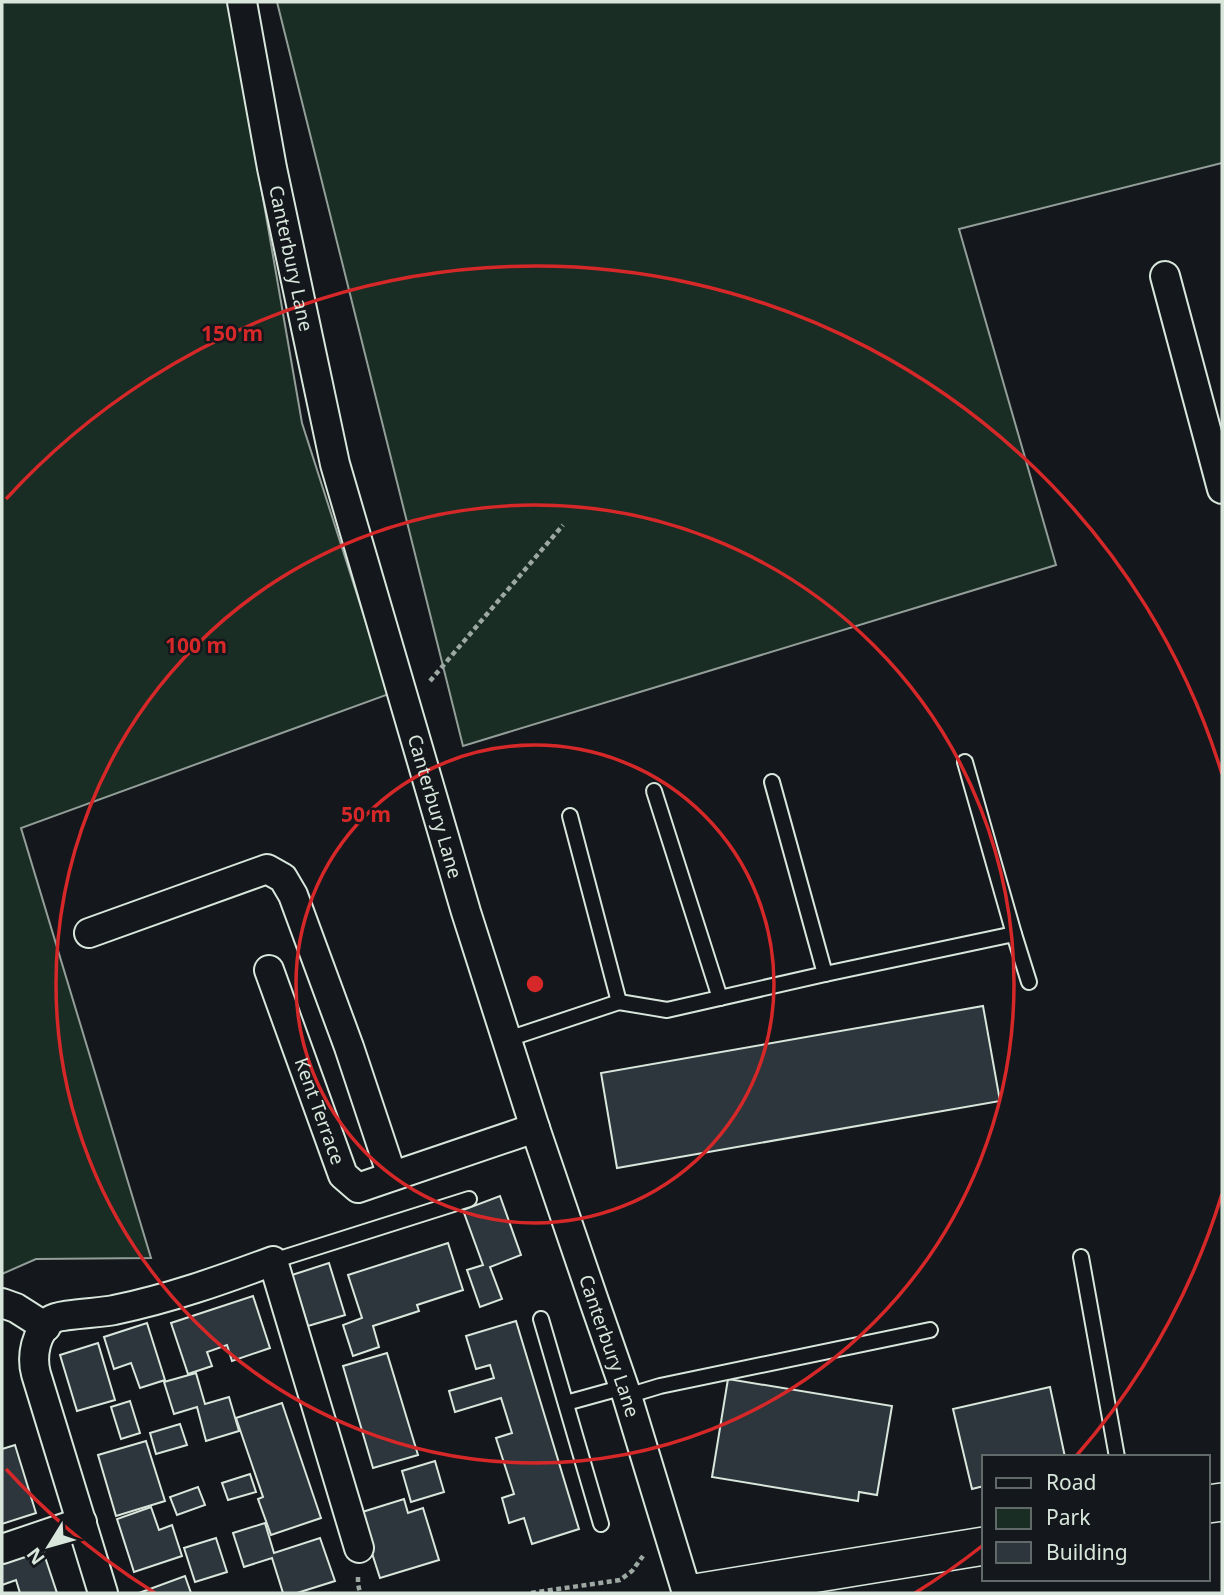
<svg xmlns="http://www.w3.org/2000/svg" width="1224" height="1595" font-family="'Noto Sans',sans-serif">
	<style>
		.green { fill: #1a2d24; stroke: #939e99; stroke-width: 2 }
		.building { fill: #2c363c; stroke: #d8e6dc; stroke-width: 2 }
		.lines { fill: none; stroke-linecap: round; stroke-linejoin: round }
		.service-casing { stroke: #d8e6dc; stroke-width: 18 }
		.minor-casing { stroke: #d8e6dc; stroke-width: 32 }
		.tertiary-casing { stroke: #d8e6dc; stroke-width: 40 }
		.path { stroke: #9da8a2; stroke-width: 4.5; stroke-dasharray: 5 3.5; stroke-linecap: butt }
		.service { stroke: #14181c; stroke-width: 14 }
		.minor { stroke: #14181c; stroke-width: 28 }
		.tertiary { stroke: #14181c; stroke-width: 37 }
		.ring { fill: none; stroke: #d62828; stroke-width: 3.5 }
		.labels { text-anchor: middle; stroke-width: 5; stroke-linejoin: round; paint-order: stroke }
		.street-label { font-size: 19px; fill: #d8e6dc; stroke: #14181c }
		.centre { fill: #d62828; stroke: #14181c; stroke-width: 3.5 }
		.ring-label { font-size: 21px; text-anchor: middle; font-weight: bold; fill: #d62828; stroke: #14181c; stroke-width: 5; stroke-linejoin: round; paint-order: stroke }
	</style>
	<rect width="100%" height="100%" fill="#14181c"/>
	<g class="green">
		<path d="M2,2H229L302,423L389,694L21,828L151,1258L36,1259L2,1274Z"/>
		<path d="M277,2H1222V163L959,229L1056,565L463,746Z"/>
	</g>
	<g class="building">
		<path d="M983,1006L1000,1101L617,1168L601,1073Z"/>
		<path d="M500,1196L521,1255L490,1267L502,1299L480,1307L467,1270L483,1265L463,1210Z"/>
		<path d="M448,1243L463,1290L417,1305L419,1311L373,1326L379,1347L353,1356L343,1325L362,1318L348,1275Z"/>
		<path d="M329,1263L345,1315L308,1326L292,1275Z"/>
		<path d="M253,1296L270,1348L232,1361L227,1345L207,1352L212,1366L188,1374L171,1323Z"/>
		<path d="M516,1321L579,1529L532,1544L524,1518L509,1523L502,1498L514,1494L496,1438L512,1433L501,1398L455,1412L449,1391L494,1378L490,1365L476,1369L466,1336Z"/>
		<path d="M147,1323L165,1380L140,1388L131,1363L114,1369L104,1337Z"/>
		<path d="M98,1343L115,1400L77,1411L60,1355Z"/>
		<path d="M387,1353L418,1455L373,1468L343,1366Z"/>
		<path d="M196,1373L205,1404L229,1397L239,1431L206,1441L197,1407L174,1414L164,1382Z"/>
		<path d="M728,1379L892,1406L877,1495L859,1492L858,1501L712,1477Z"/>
		<path d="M1050,1387L1065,1457H984V1486L972,1489L953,1409Z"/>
		<path d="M130,1401L140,1433L121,1439L111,1407Z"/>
		<path d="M282,1403L321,1518L271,1535L258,1499L263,1497L236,1418Z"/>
		<path d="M180,1424L187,1445L156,1454L150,1433Z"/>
		<path d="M146,1441L165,1501L116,1516L98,1455Z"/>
		<path d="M15,1445L36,1513L2,1524V1449Z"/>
		<path d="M435,1461L444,1492L411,1502L402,1471Z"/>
		<path d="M250,1474L256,1492L228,1500L222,1483Z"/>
		<path d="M198,1487L205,1505L177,1515L170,1497Z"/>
		<path d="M404,1499L408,1513L423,1508L439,1560L380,1578L359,1513Z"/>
		<path d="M151,1507L159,1530L172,1525L182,1556L134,1572L117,1519Z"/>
		<path d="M265,1523L274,1553L320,1538L335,1581L297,1593H283L272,1558L244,1567L233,1533Z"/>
		<path d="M216,1538L227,1572L195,1582L184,1548Z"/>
		<path d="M41,1545L57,1593H20L16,1580L2,1585V1559Z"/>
		<path d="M185,1576L191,1593H139Z"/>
	</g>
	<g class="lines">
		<g class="service-casing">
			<g id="service">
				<path d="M965,762L1014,934"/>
				<path d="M772,782L825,974"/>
				<path d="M654,791L720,998"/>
				<path d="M570,816L619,1002"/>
				<path d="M508,1039L619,1002L667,1010L825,974L1014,934L1029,982"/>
				<path d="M1081,1257L1117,1457"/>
				<path d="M273,1261L469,1199"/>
				<path d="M541,1319L601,1524"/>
				<path d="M627,1396L660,1386L930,1330"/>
				<path d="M566,1403L624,1387"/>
			</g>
		</g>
		<g class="minor-casing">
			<g id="minor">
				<path id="s1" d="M242,2L272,168L335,464L466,912L535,1128L594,1301L627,1396L687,1593"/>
				<path d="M1165,276L1222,489"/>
				<path d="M89,933L267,869L283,878L293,895L349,1047L392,1176"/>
				<path id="s2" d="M269,970L343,1175L358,1188L535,1128"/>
				<path d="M2,1303L16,1308L46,1327"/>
				<path d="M2,1549L82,1522"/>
				<path d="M103,1593L36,1374C31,1355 36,1333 51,1320C59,1314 101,1313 114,1310C168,1299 222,1280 273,1261L359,1548"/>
			</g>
		</g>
		<g class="tertiary-casing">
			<g id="tertiary">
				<path d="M1208,1504L1222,1502"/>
				<path d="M695,1593L984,1546"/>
			</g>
		</g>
		<g class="path">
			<path d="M430,681L563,525"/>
			<path d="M358,1577V1584L360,1593"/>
			<path d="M531,1593L620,1580L632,1571L643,1556"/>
		</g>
		<use href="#service" class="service"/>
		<use href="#minor" class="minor"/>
		<use href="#tertiary" class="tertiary"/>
	</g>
	<g class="ring">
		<circle cx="535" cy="984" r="239"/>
		<circle cx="535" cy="984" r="479"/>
		<path d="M1222 1194A718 718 0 0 1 1077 1455M982 1546A718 718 0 0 1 915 1593M155 1593A718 718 0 0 1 6 1469M6 499A718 718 0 0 1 1222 774"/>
	</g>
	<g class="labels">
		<g class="street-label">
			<text dy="7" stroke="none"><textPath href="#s1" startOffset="261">Canterbury Lane</textPath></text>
			<text dy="7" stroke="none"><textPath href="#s1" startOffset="828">Canterbury Lane</textPath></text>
			<text dy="7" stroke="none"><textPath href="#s2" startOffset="150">Kent Terrace</textPath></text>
			<text dy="7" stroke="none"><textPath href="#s1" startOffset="1395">Canterbury Lane</textPath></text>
		</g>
	</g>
	<circle cx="535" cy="984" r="10" class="centre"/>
	<g class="ring-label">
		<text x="232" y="341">150 m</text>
		<text x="196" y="653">100 m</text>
		<text x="366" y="822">50 m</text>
	</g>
	<rect width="1224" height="1595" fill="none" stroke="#d8e6dc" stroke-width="7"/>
	<rect x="982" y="1455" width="228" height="126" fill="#14181c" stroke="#626a69" stroke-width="2"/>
	<rect x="996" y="1478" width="35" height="10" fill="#14181c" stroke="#626a69" stroke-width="2"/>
	<text x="1046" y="1490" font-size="21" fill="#d8e6dc">Road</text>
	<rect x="996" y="1508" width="35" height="21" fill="#1a2d24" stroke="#626a69" stroke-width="2"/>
	<text x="1046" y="1525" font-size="21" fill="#d8e6dc">Park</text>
	<rect x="996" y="1542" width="35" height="21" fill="#2c363c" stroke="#626a69" stroke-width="2"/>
	<text x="1046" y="1560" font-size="21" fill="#d8e6dc">Building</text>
	<g transform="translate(49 1546) rotate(233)" stroke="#14181c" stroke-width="5" paint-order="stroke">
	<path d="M0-5L12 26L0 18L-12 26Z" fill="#d8e6dc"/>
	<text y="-10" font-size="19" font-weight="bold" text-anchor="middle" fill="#d8e6dc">N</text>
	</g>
</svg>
